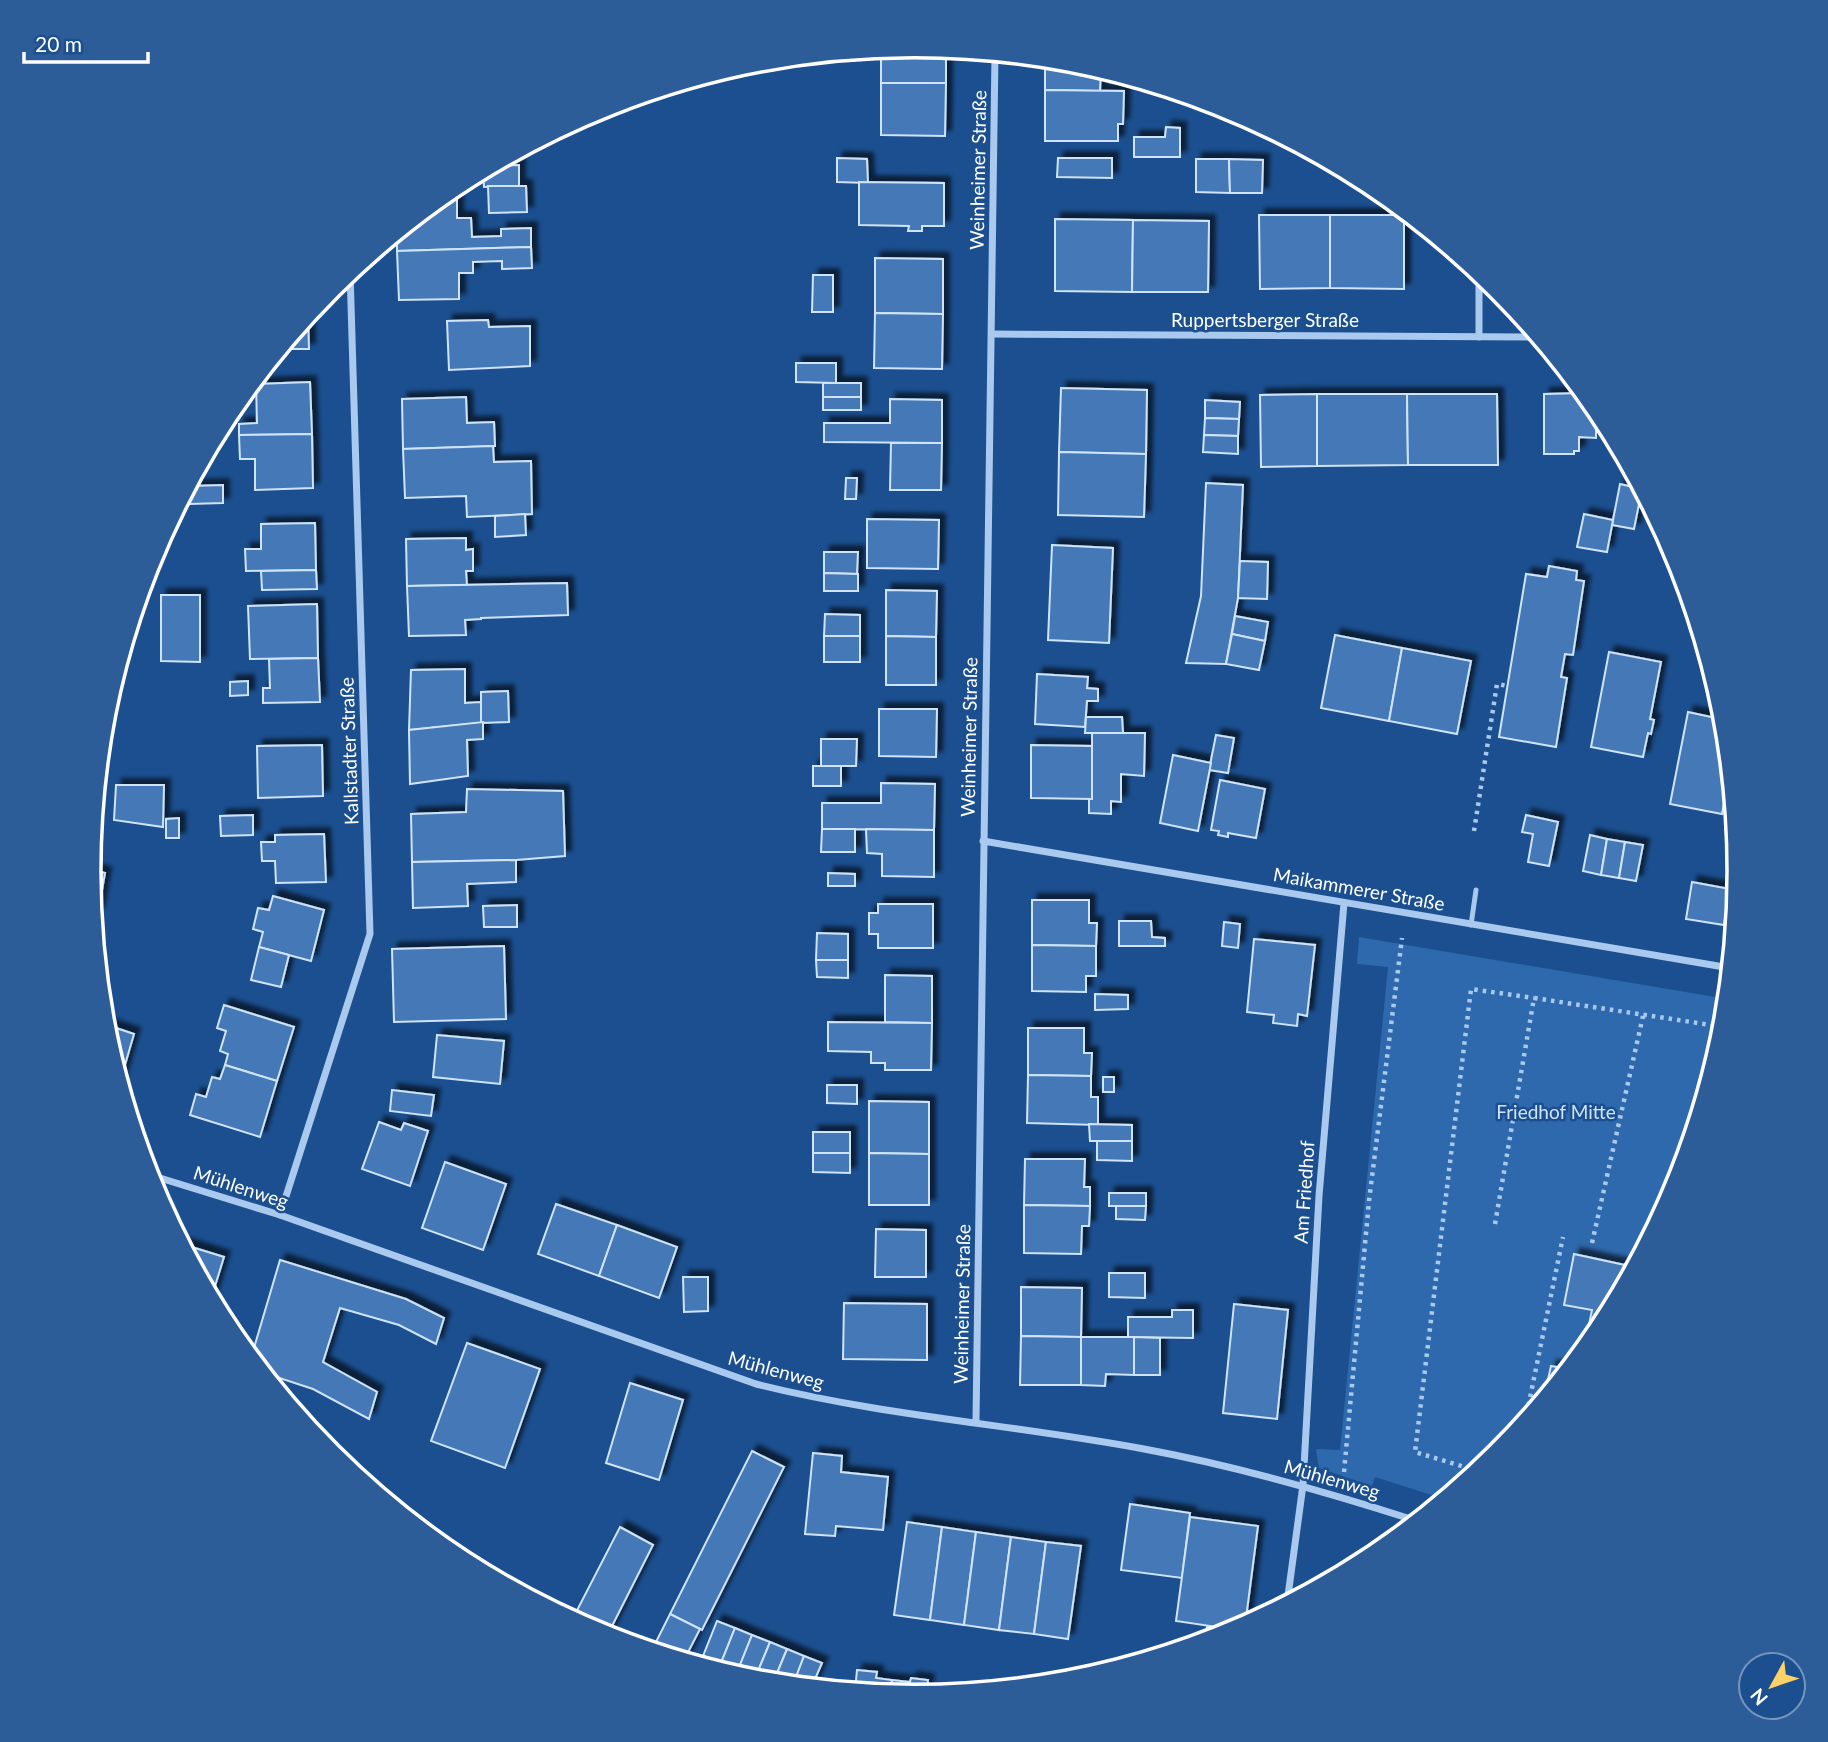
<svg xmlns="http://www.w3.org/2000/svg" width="1828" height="1742" font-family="Lato,sans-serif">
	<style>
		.green { fill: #2e69ad }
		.building { fill: #4478b7; stroke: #cfe3fa; stroke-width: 2; filter: url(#shadow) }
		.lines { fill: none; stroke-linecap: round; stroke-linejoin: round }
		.path { stroke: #a9c9ee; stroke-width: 4.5; stroke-dasharray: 3.5 5; stroke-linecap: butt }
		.lane { stroke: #a9c9ee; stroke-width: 5 }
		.street { stroke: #a9c9ee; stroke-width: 7 }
		.labels { text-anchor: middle; stroke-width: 5; stroke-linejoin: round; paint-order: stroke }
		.street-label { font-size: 19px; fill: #fff; stroke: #1b4f8f }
		.park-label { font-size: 19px; fill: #cfe3fa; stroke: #1b4f8f }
		.rim { fill: none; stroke: #fff; stroke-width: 3.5 }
	</style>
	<defs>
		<filter id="shadow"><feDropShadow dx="6" dy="-6" stdDeviation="2" flood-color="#0009"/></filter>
	</defs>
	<rect width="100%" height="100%" fill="#1b4f8f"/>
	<path class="green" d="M1359,937L1727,999L1724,1032L1676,1187L1600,1330L1497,1455L1444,1499L1375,1477L1372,1486L1319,1468L1316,1449L1340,1450L1388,967L1357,964Z"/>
	<g class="building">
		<path d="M914,46L946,49V83H881V49Z"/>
		<path d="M1045,58L1075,61L1101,69L1100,91L1045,90Z"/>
		<path d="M881,83H946L945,136L881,135Z"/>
		<path d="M1045,90L1124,91L1123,124H1118V141H1045Z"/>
		<path d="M1166,127L1180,128V157H1134V137H1165Z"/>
		<path d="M837,158L867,159L868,183L837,182Z"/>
		<path d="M1058,158H1112V178L1057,177Z"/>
		<path d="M1196,159H1229L1230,193L1196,192Z"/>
		<path d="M1229,159L1263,160L1262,193H1230Z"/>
		<path d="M519,165V186L484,187L483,170L491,166Z"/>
		<path d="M859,182L944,183V226H922V231H908L909,226L859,225Z"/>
		<path d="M488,186H526L527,212L489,213Z"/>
		<path d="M457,197V218H471L472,237L501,236V229L531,228V247L397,251V233L440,198Z"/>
		<path d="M1259,215H1330V288L1260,289Z"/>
		<path d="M1330,215H1404V289L1330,288Z"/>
		<path d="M1055,219L1133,220L1132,292L1055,291Z"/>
		<path d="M1133,220L1209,221L1208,292H1132Z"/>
		<path d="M531,247L532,268L502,269V261L473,262V273H459V299L399,300L397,251Z"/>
		<path d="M875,258L943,259V314L875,313Z"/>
		<path d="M813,275H833V312H812Z"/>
		<path d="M875,313L943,314L942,369L874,368Z"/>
		<path d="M308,315L309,349H279Z"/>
		<path d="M488,320L489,327L530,326V366L449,370L447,321Z"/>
		<path d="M796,363H836V383L796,382Z"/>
		<path d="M310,382L312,434L239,435V424L257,423L256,384Z"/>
		<rect x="823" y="383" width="38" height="14"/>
		<path d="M1061,388L1147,390L1146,454L1059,452Z"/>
		<path d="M1584,393L1604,418V424H1596V438L1579,437V451H1574V454H1544V394Z"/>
		<path d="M1317,394V466L1261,467L1260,395Z"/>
		<path d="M1317,394H1407L1408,465L1317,466Z"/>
		<path d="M1407,394H1497L1498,465H1408Z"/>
		<path d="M466,397L467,423L494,422L495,446L403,449L402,399Z"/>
		<rect x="823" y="397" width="38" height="13"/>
		<path d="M890,399L942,400V443L824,442V423H890Z"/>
		<path d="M1205,400L1240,402L1239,419L1205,418Z"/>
		<path d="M1205,418L1239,419L1238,436L1204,435Z"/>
		<path d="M312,434L313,488L255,490V459H240L239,435Z"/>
		<path d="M1204,435L1238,436V454L1203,452Z"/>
		<path d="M891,443H942L941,490H890Z"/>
		<path d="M493,446L494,462L531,461L532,514L467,517L466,496L405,498L403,449Z"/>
		<path d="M1059,452L1146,454L1144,517L1058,515Z"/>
		<path d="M846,478H857L856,499H845Z"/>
		<path d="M1206,483L1243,485L1238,598L1226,664L1186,663L1201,596Z"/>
		<path d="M1620,484L1642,489L1634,529L1612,525Z"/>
		<path d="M223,485V503L190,504V486Z"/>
		<path d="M525,514L526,535L495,537V516Z"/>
		<path d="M1584,514L1613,520L1607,552L1577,547Z"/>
		<path d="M867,519L939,520L938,569L867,568Z"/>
		<path d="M315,523L316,570L246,571L245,549H261V524Z"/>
		<path d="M466,538V550L473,549V571H466L467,585L407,586L406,539Z"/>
		<path d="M1052,545L1113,548L1109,643L1048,640Z"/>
		<path d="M824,552H858L857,574L824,573Z"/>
		<path d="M1240,561L1268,562L1267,599L1238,598Z"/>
		<path d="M1549,566L1577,571L1576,580L1584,581L1573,655L1565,654L1561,677L1567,678L1556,747L1499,737L1526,574L1547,577Z"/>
		<path d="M316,570L317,589L262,590L261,571Z"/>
		<path d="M824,573L858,574V591H824Z"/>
		<path d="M567,583L568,615L481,618V619L465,620L466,635L409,636L407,586Z"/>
		<path d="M886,590L937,591L936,637L886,636Z"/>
		<path d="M161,595H200V662L161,661Z"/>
		<path d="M317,604L318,658L250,659L248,606Z"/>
		<path d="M825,614L860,615V636H824Z"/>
		<path d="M1235,616L1268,622L1265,641L1232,634Z"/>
		<path d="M1232,634L1265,641L1259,670L1226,664Z"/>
		<path d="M1335,635L1402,648L1389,721L1321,708Z"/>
		<rect x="824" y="636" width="36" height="26"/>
		<path d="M886,636L936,637V685H886Z"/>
		<path d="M1402,648L1471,661L1457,734L1389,721Z"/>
		<path d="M1609,652L1661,662L1650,719L1654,720L1651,734L1648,733L1643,757L1591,747Z"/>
		<path d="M318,658L320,702L263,703V688H270L269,659Z"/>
		<path d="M465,669V703L481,702V723L409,730L411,670Z"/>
		<path d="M1037,674L1088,677L1087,688L1098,689V701H1087L1085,727L1035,724Z"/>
		<path d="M248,681V695L230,696V682Z"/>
		<path d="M508,691L509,722L481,723V692Z"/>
		<path d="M879,709H937L936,757L879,756Z"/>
		<path d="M1688,712L1725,720L1730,771L1722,814L1670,804Z"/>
		<path d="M1086,717H1122L1123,733H1085Z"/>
		<path d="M483,722V739L467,740L468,776L410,784L409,730Z"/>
		<path d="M1092,733H1145L1144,776L1121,774V802L1111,801V814L1089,813V799H1092Z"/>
		<path d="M1216,735L1234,738L1228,773L1209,770Z"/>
		<path d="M821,739H857L856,766H821Z"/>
		<path d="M322,745L323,796L258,798L257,746Z"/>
		<path d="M1031,745L1092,746V799L1031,798Z"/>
		<path d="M1173,755L1211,763L1198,831L1160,823Z"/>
		<rect x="813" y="766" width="28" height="20"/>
		<path d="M1220,780L1265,789L1256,838L1228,833V837L1218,835L1219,831L1211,830Z"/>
		<path d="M881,783L935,784L934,830L822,829V803H881Z"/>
		<path d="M116,785H164L163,827L114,820Z"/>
		<path d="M467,789L563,791L565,856L516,860L412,862L411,814L466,812Z"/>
		<path d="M253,815V835L221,836L220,816Z"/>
		<path d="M1526,815L1558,822L1549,866L1528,862L1533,834L1522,832Z"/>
		<path d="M179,818V838H166V819Z"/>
		<path d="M822,829H855V852H821Z"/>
		<path d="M866,829L934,830V877L882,876V854L867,853Z"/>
		<path d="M324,834L326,882L276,883L275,861H262L261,842H275V835Z"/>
		<path d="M1590,835L1607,839L1601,875L1583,871Z"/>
		<path d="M1607,839L1625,842L1619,878L1601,875Z"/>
		<path d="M1625,842L1643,845L1636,881L1619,878Z"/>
		<path d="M1737,846L1739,871L1734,927L1724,925Z"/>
		<path d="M516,860V882L467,884L468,906L413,908L412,862Z"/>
		<path d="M89,869L105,873L98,913L93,912Z"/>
		<path d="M828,873L855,874V886H828Z"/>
		<path d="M1692,882L1730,889L1724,925L1686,919Z"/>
		<path d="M273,896L324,910L311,961L259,947L263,932L253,929L258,908L269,910Z"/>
		<path d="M1032,900H1089V923H1097L1096,946L1032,945Z"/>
		<path d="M878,904H933V948H878V934H869V913H878Z"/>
		<path d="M517,905V927H484L483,906Z"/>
		<path d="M1119,921H1151L1152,937L1165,938V946H1119Z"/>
		<path d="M1224,922L1240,924L1238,948L1222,946Z"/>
		<path d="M817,933L848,934V960H816Z"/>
		<path d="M1254,939L1315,945L1307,1016L1298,1014L1297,1026L1273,1023L1274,1015L1247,1012Z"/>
		<path d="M1032,945L1096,946V976H1086V992L1032,991Z"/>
		<path d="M504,946L506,1019L394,1022L392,949Z"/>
		<path d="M259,947L289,955L281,987L251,980Z"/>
		<path d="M816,960H848V978L817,977Z"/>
		<path d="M885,975L932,976V1023L885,1022Z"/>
		<path d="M1095,994L1128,995V1009L1095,1010Z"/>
		<path d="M224,1005L294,1027L277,1081L225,1065L228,1054L220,1051L226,1031L217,1028Z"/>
		<path d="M828,1022L932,1023L931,1070H885V1063H871V1052L828,1051Z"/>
		<path d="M104,1024L134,1034L120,1082L104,1032Z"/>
		<path d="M1028,1028H1084V1053H1092L1091,1076L1028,1075Z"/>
		<path d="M437,1035L504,1041L500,1084L433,1077Z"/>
		<path d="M225,1065L277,1081L260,1137L190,1115L196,1094L206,1097L212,1077L220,1079Z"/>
		<path d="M1028,1075L1091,1076V1097H1098V1125L1027,1123Z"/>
		<rect x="1103" y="1077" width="11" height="15"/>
		<path d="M827,1085H857V1104L827,1103Z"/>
		<path d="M392,1090L434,1095L431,1116L390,1111Z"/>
		<path d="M869,1101L929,1102V1154L869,1153Z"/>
		<path d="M379,1122L401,1130L404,1123L428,1131L410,1186L362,1169Z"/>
		<path d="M1089,1124L1132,1125V1141H1090Z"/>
		<rect x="813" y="1132" width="37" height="21"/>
		<path d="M1097,1141H1132V1161L1097,1160Z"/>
		<path d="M813,1153H850V1173L813,1172Z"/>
		<path d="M869,1153L929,1154V1205H869Z"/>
		<path d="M1025,1159H1085L1084,1187H1090V1206L1024,1205Z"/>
		<path d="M445,1162L506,1184L483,1250L422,1228Z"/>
		<rect x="1109" y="1193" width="37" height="13"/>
		<path d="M556,1204L617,1225L599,1276L538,1254Z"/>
		<path d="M1024,1205L1090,1206L1089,1226H1082L1081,1254L1024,1253Z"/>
		<path d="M1116,1206H1146L1145,1220L1116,1219Z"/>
		<path d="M617,1225L677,1247L659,1298L599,1276Z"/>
		<path d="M876,1229L926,1230V1277H875Z"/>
		<path d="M182,1244L224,1257L211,1299Z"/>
		<path d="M1574,1254L1634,1267L1600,1330L1584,1349L1592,1310L1564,1305Z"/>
		<path d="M280,1260L406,1299L444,1318L436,1344L399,1325L340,1308L323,1362L377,1392L369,1419L313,1389L264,1373L251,1358Z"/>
		<path d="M1109,1273H1145V1298L1109,1297Z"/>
		<path d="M683,1277H708V1311L684,1312Z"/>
		<path d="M1021,1287L1082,1288L1081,1337L1021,1336Z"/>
		<path d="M844,1303L927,1304V1360L843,1359Z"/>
		<path d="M1234,1304L1288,1310L1277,1419L1223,1413Z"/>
		<path d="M1172,1310H1193V1338L1128,1337V1317H1172Z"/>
		<path d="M1021,1336L1081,1337V1385H1020Z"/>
		<path d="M1081,1337H1134V1375L1106,1374L1105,1386L1081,1385Z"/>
		<path d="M1134,1337L1160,1338V1375H1134Z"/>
		<path d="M467,1343L540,1369L505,1468L431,1441Z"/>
		<path d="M1551,1366L1568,1369L1548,1394L1545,1393Z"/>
		<path d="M630,1383L683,1400L659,1480L606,1463Z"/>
		<path d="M752,1451L784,1467L702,1630L670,1614Z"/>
		<path d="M813,1453L842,1456L841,1472L888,1477L883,1530L836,1526L835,1536L805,1534Z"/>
		<path d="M1130,1504L1190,1513L1182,1578L1121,1570Z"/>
		<path d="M1190,1517L1258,1526L1245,1626L1237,1630L1176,1621Z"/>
		<path d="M907,1522L942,1527L930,1620L894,1615Z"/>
		<path d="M620,1527L653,1545L607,1636L572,1620Z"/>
		<path d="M942,1527L976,1532L964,1625L930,1620Z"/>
		<path d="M976,1532L1011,1537L999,1630L964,1625Z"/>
		<path d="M1011,1537L1046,1542L1034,1634L999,1630Z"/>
		<path d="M1046,1542L1081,1546L1068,1639L1034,1634Z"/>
		<path d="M670,1614L700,1629L684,1660L652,1650Z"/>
		<path d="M717,1621L735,1628L721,1663L703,1656Z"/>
		<path d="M1207,1626L1237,1630L1205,1641Z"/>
		<path d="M735,1628L752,1635L738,1670L721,1663Z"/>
		<path d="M752,1635L770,1642L756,1676L738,1670Z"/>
		<path d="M770,1642L787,1649L773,1683L756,1676Z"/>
		<path d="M787,1649L804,1656L793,1685L773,1683Z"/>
		<path d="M804,1656L822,1663L812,1686L793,1685Z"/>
		<path d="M857,1670L877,1672L876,1678L892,1680L890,1694L855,1691Z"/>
		<path d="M911,1678L928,1680L926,1695L890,1694L892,1680L910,1682Z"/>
	</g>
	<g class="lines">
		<g class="path">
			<path d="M1474,831L1497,684L1508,686"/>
			<path d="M1495,1224L1534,998L1724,1027"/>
			<path d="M1592,1243L1643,1016"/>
			<path d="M1525,1422L1563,1237"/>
			<path d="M1478,1471L1415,1452L1471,989L1534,998"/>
			<path d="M1344,1472L1369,1201L1402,938"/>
		</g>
		<path class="lane" d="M1471,925L1476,890"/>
		<g class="street">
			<path d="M1479,272V337"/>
			<path d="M992,334L1538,337"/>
			<path d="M983,841L1730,968"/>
			<path d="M147,1174L280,1215L756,1384C883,1416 1016,1425 1144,1449C1237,1466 1327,1492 1417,1521"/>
			<path d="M280,1215L370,934L350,271"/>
			<path d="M976,1421L995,54"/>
			<path d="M1287,1603L1303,1485L1319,1196L1344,903"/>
		</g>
	</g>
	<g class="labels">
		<g class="street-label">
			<text transform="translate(978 170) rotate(-89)" y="7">Weinheimer Straße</text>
			<text x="1265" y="327">Ruppertsberger Straße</text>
			<text transform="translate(969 737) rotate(-89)" y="7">Weinheimer Straße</text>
			<text transform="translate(349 751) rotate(-92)" y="7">Kallstadter Straße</text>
			<text transform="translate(1359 889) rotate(10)" y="7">Maikammerer Straße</text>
			<text transform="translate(241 1187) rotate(18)" y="7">Mühlenweg</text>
			<text transform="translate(1304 1192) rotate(-86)" y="7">Am Friedhof</text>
			<text transform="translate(962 1304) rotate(-89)" y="7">Weinheimer Straße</text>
			<text transform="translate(776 1370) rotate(15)" y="7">Mühlenweg</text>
			<text transform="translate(1332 1479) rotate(16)" y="7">Mühlenweg</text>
		</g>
		<g class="park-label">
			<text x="1556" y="1119">Friedhof Mitte</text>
		</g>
	</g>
	<path d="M0 0H1828V1742H0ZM101 871a813 813 0 1 1 1626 0a813 813 0 1 1-1626 0Z" fill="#2d5d98" fill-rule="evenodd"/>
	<path class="rim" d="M101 871a813 813 0 1 1 1626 0a813 813 0 1 1-1626 0Z"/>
	<g transform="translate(1772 1686) rotate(230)"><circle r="33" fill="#1b4f8f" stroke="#7695bc" stroke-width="2"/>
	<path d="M0-5L12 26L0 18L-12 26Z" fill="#ffd166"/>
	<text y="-10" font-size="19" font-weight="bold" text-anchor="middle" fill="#ffffff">N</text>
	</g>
	<path d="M24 52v10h124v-10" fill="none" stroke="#ffffff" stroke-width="3.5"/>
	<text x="35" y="52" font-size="21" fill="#ffffff" stroke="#1b4f8f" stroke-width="5" paint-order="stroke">20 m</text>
</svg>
